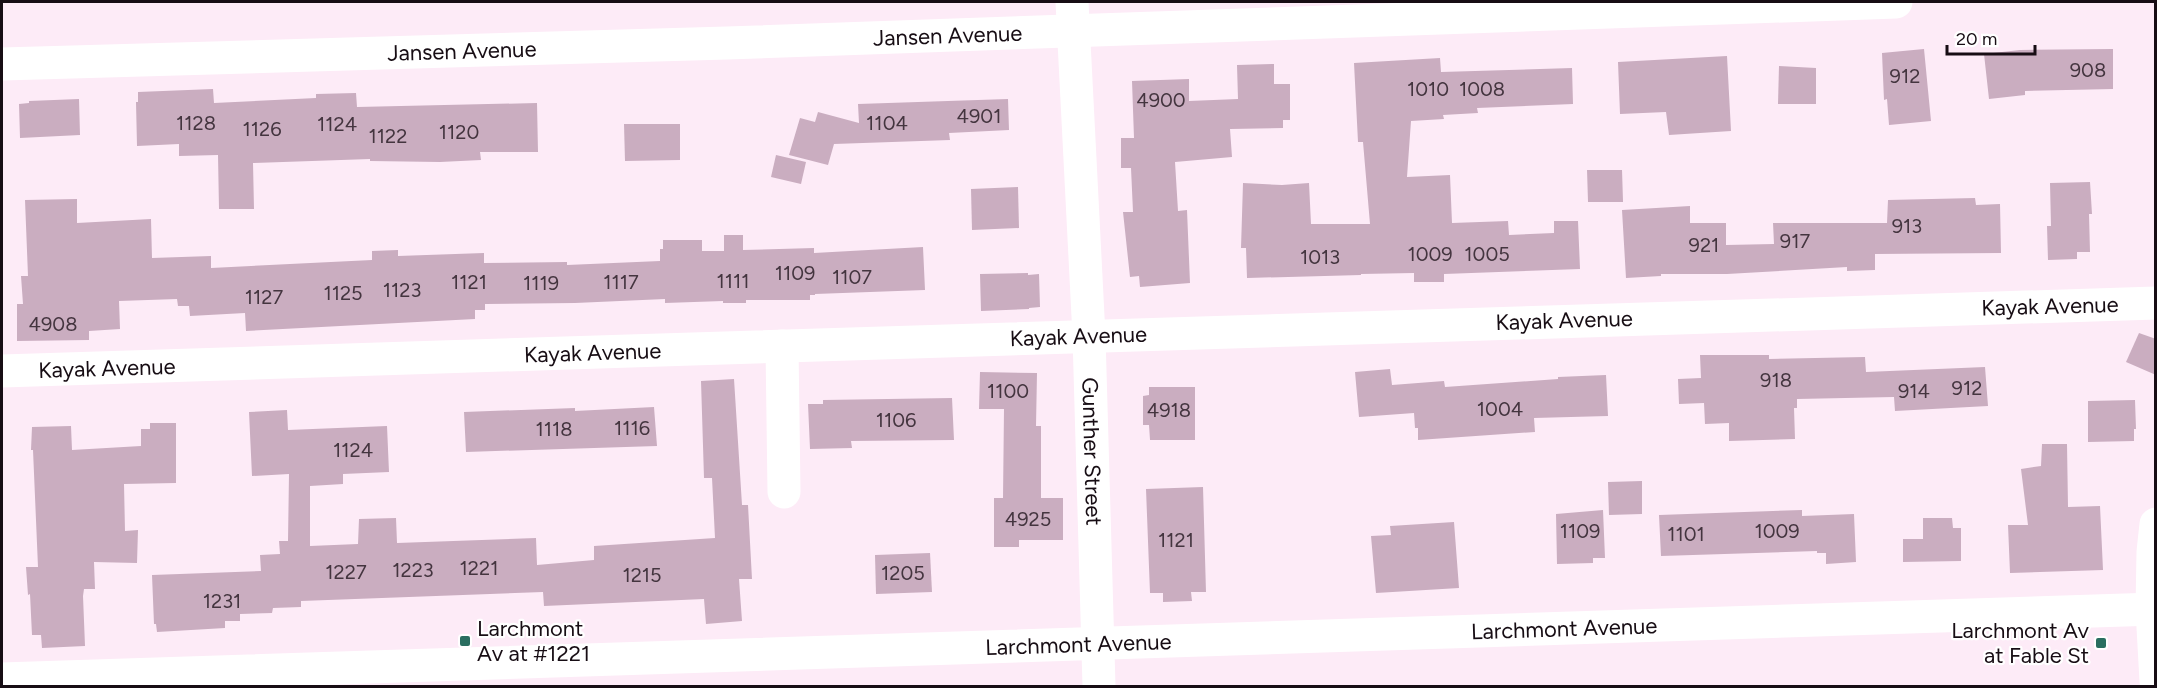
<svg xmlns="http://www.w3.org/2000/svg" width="2157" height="688" font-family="Figtree,sans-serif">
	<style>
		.building { fill: #caadc0 }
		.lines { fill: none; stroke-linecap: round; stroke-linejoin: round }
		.minor { stroke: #fff; stroke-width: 33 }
		.poi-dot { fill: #2a6e60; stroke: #fff; stroke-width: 2 }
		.labels { text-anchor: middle; stroke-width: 4.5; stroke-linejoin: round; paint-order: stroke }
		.number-label { font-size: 20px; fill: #44353f }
		.street-label { font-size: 22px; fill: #170d14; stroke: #fff }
		.poi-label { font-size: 22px; fill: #170d14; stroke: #fff; text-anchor: start }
	</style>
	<rect width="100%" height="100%" fill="#fdebf7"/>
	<g class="building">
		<path d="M1924,49L1931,121L1889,125L1887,99L1884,100L1882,53Z"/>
		<path d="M2113,49V89L2025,91V95L1989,99L1984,54L2020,50Z"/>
		<path d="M1727,56L1731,131L1669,135L1666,112L1620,114L1618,62Z"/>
		<path d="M1440,58L1441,72L1572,68L1573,104L1477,108L1478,113L1443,115L1444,119L1411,121L1407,177L1450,175L1452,223L1508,221L1509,235L1554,233V221H1578L1580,269L1444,274V282H1414V273L1361,274V275L1247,278L1246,248H1241L1243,183L1282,185L1309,183L1311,224H1370L1363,142H1358L1354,63Z"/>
		<path d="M1274,64V84H1290V120H1283V128L1230,129L1232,157L1175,162L1178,211L1187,210L1190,283L1140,287L1139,276L1130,277L1123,212H1133L1131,168H1121V138H1134L1132,81L1189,79V101L1238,99L1237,65Z"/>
		<path d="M1779,66L1816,68V104H1778Z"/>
		<path d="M213,89L214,103L316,98V94L356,93L357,107L537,103L538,152H480L481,160L440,162L370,161V159L253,163L254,209H219L218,155L179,156V144L137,146L136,102H138V92Z"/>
		<path d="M79,99L80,135L20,138L19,104L29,103V101Z"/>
		<path d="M1008,99L1009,130L949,133L950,140L834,144L828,165L789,155L800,118L815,122L818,112L859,123L858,104Z"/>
		<path d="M624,124H680V160L625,161Z"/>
		<path d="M776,155L806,162L801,184L771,177Z"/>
		<path d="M1587,170H1622L1623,202H1588Z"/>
		<path d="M2090,182L2092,214H2089L2090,252H2077V259L2048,260L2047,226H2051L2050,183Z"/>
		<path d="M1018,187L1019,228L972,230L971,189Z"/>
		<path d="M1975,198L1976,205L2000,204L2001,253L1875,254V270L1847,271V267L1727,274H1661V276L1626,278L1622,210L1690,206V223H1726V245L1774,244L1773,223H1887L1888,200Z"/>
		<path d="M77,199V223L151,219L152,258L211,256V268L372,260V251L398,250V256L484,253V263L567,262V265L660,261V249H663V240H702V251H724V235H743V250L814,248V253L923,247L925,290L815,294V295H810V300H746V303H723V301L665,303V299L575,303L485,304V310H475V319L246,331L245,313L190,316L189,306H178L177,299L119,301L120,329L89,331V340L17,341V304H23L21,276H28L25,200Z"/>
		<path d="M1028,273V275L1039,274L1040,307L1029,308V309L981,311L980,274Z"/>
		<path d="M2139,333L2156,339V375L2126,362Z"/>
		<path d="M1700,355H1769V359L1865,357L1866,372L1985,367L1988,406L1895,411L1894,397L1797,399V408H1794L1795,439L1729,441V423L1705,424L1704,403L1679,404L1678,379L1701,378Z"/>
		<path d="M1390,369L1392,385L1444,381L1445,387L1558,379V377L1606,375L1608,416L1534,418L1535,432L1418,440V428H1415L1414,413L1359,417L1355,372Z"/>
		<path d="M980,372L1037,373L1036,426H1041V498H1063V540H1019V547H994V498H1003L1004,409H979Z"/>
		<path d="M734,379L742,505H748L752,579H739L742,621L706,624L704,599L544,606L543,592L301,601V607L273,608L272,613L240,614V621H225V628L157,632L156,624H154L152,575L261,571L260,555L280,554L279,541H288L289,474L252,476L249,412L287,410L288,430L387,426L389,472L343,474V484L310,486V546L358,544L359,519L396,518L397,543L536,538L537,565L594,560V546L715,538L712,478H704L701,381Z"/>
		<path d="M1149,387H1195V440H1150L1149,425H1143V396L1149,395Z"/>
		<path d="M952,398L954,440L851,441L852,448L810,449L808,404H823V400Z"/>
		<path d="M2135,400L2136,429H2134V441L2088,442V401Z"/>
		<path d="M654,407L657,446L466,452L464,412L575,408V411Z"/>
		<path d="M150,423H176V483L124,484L125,531L138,530L137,563L94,562L95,589H84L83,596L85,646L42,648L41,635H32L30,594L28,595L26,567H38L33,450H31L32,427L71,426L72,450L141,446V429H150Z"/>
		<path d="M2042,444H2067L2068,507L2100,506L2103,570L2010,573L2008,525H2028L2021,469L2041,466Z"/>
		<path d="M1642,481V514L1609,515L1608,482Z"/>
		<path d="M1203,487L1206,592H1191L1192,601L1163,602V593H1150L1146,489Z"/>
		<path d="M1603,510L1605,558H1593V563L1557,564L1556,514Z"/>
		<path d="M1802,510V516L1854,514L1856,562L1826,564V553H1817V551L1661,556L1659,515Z"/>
		<path d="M1923,518H1952L1953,528H1961V561L1903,562V539H1923Z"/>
		<path d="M1454,522L1459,588L1376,593L1371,536L1391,535L1390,526Z"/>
		<path d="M930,553L932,592L876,594L875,555Z"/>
	</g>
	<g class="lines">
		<g class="minor">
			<path id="s1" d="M1072,2L1089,336L1099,686"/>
			<path id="s2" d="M2,64L727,43L1896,2"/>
			<path d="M782,346L784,492"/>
			<path id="s3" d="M2,371C720,350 1437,321 2156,303"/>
			<path d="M2156,524L2153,552L2152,609L2156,681"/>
			<path id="s4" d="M2,679L2156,609"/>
		</g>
	</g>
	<g class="poi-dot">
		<rect x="459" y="635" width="12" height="12" rx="3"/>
		<rect x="2095" y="637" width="12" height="12" rx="3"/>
	</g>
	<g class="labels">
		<g class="number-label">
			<text x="2088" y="77">908</text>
			<text x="1905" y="83">912</text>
			<text x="1428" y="96">1010</text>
			<text x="1482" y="96">1008</text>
			<text x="1161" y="107">4900</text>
			<text x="979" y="123">4901</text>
			<text x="196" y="130">1128</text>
			<text x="887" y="130">1104</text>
			<text x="337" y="131">1124</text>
			<text x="262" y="136">1126</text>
			<text x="459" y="139">1120</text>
			<text x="388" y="143">1122</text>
			<text x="1907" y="233">913</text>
			<text x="1795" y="248">917</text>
			<text x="1704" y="252">921</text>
			<text x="1430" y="261">1009</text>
			<text x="1487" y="261">1005</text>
			<text x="1320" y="264">1013</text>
			<text x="795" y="280">1109</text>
			<text x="852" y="284">1107</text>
			<text x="733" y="288">1111</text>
			<text x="469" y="289">1121</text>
			<text x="621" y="289">1117</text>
			<text x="541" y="290">1119</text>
			<text x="402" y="297">1123</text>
			<text x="343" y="300">1125</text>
			<text x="264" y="304">1127</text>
			<text x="53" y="331">4908</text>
			<text x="1776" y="387">918</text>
			<text x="1967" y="395">912</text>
			<text x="1008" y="398">1100</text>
			<text x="1914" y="398">914</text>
			<text x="1500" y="416">1004</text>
			<text x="1169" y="417">4918</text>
			<text x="896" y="427">1106</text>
			<text x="632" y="435">1116</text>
			<text x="554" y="436">1118</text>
			<text x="353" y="457">1124</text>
			<text x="1028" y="526">4925</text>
			<text x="1580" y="538">1109</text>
			<text x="1777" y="538">1009</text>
			<text x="1686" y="541">1101</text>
			<text x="1176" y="547">1121</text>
			<text x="479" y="575">1221</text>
			<text x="413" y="577">1223</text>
			<text x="346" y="579">1227</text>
			<text x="903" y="580">1205</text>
			<text x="642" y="582">1215</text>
			<text x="222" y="608">1231</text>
		</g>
		<g class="street-label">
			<text dy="8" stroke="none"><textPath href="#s2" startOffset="946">Jansen Avenue</textPath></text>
			<text dy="8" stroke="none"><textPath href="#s2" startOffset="460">Jansen Avenue</textPath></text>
			<text dy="8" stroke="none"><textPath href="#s3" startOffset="2049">Kayak Avenue</textPath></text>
			<text dy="8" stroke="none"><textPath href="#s3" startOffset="1563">Kayak Avenue</textPath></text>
			<text dy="8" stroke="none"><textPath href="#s3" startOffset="1077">Kayak Avenue</textPath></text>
			<text dy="8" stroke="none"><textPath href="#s3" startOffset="591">Kayak Avenue</textPath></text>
			<text dy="8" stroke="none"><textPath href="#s3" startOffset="105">Kayak Avenue</textPath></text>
			<text dy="8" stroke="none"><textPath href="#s1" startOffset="450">Gunther Street</textPath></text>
			<text dy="8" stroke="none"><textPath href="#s4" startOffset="1563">Larchmont Avenue</textPath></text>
			<text dy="8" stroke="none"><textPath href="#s4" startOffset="1077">Larchmont Avenue</textPath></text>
		</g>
		<g class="poi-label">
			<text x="477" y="636">Larchmont<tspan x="477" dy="25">Av at #1221</tspan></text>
			<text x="2089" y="638" text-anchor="end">Larchmont Av<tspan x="2089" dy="25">at Fable St</tspan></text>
		</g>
	</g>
	<rect width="2157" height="688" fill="none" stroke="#170d14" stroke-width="6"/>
	<path d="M1947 45v9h88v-9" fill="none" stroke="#170d14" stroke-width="3"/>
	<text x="1956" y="45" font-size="18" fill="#170d14" stroke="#ffffff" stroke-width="4.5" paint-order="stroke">20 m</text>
</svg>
